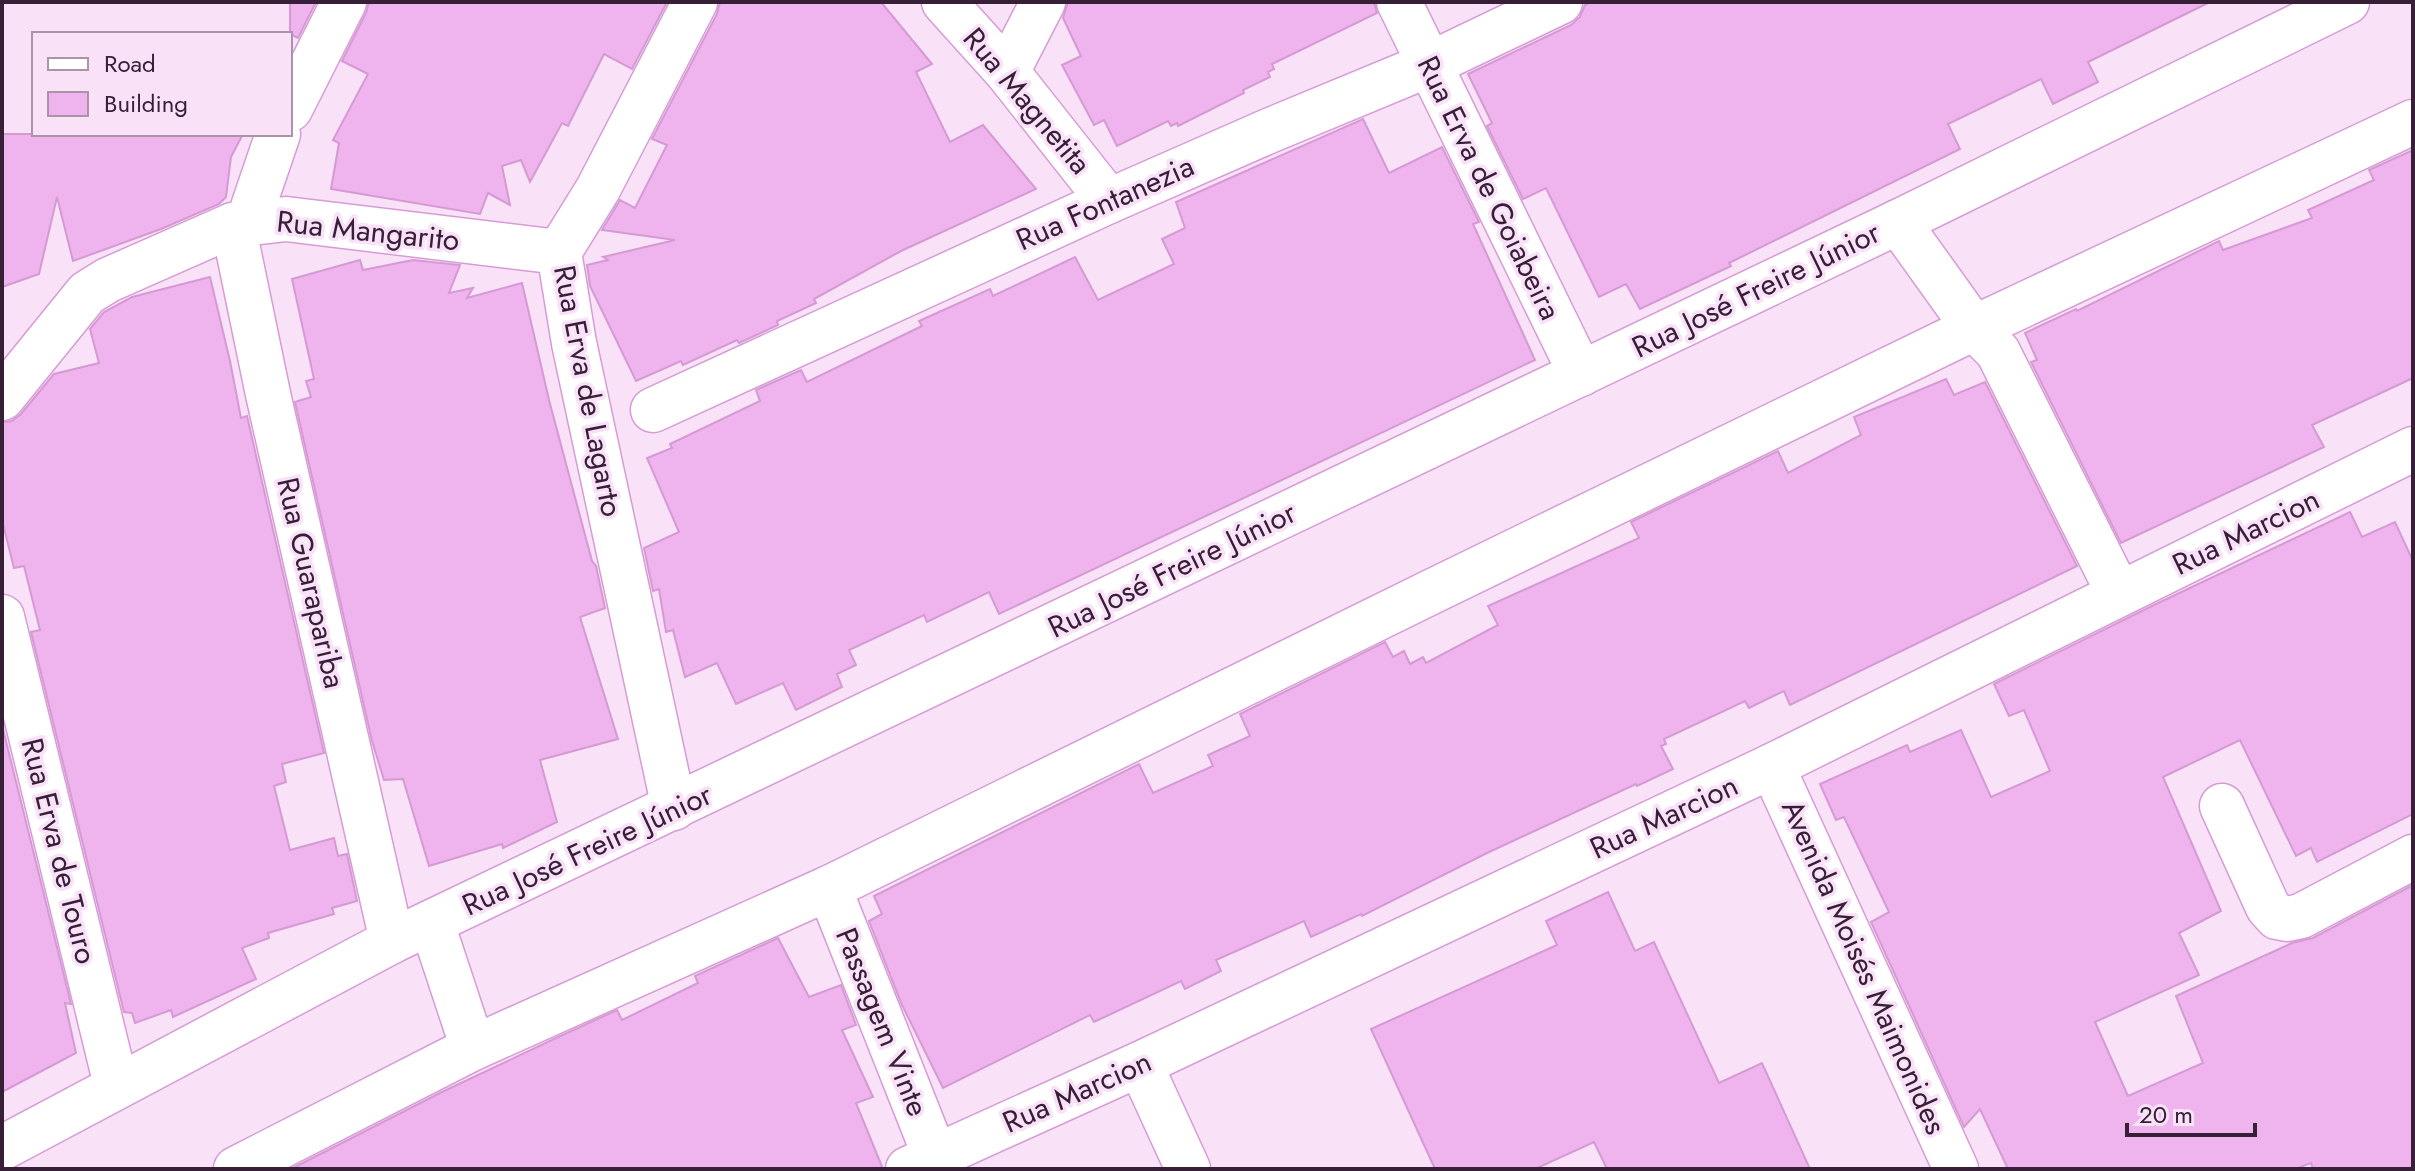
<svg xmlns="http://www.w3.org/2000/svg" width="2415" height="1171" font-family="Jost,sans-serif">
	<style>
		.building { fill: #efb3ee; stroke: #d59ad3; stroke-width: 2 }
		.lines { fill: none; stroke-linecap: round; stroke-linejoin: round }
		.minor-casing { stroke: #d79cd6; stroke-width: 47 }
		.minor { stroke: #fff; stroke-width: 44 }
		.labels { text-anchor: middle; stroke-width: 7; stroke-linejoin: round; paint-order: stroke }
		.street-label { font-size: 30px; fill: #372037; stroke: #f9e1f8 }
	</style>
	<rect width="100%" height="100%" fill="#f9e1f8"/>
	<g class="building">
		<path d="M290,2H316L298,38L290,34Z"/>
		<path d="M369,2H667L632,69L604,54L568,126L562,123L530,182L521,160L502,166L510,205L488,193L480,214L331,189L339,143L333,140L368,74L342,61L366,13Z"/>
		<path d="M720,2H881L932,64L916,72L950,142L983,125L1036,189L901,251L814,299L816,303L777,321L778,325L739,343L737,340L683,365L681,361L636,381L590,286L587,265L608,260L603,257L675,240L602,230L620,200L635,208L667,145L652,139L717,14Z"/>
		<path d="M1068,2H1374L1377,13L1272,64L1274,69L1268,72L1270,77L1243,90L1244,93L1178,126L1177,123L1171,126L1168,121L1117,146L1104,120L1094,125L1062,65L1081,56L1063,18Z"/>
		<path d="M1592,2H2210L2088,62L2098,82L2053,104L2041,79L1948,124L1960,149L1729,263L1731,266L1640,309L1626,284L1599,297L1546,188L1523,199L1487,126L1492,123L1468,74L1571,25L1580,17L1585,5Z"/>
		<path d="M1363,119L1389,173L1442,147L1479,222L1473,224L1535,360L999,614L989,592L927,622L924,615L849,650L856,665L837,674L842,687L796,710L783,683L736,704L717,663L685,677L673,630L666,632L659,589L653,591L644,548L679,532L647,458L672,448L670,444L760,401L756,390L801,370L807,382L922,326L919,321L990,289L993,296L1075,257L1098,300L1174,264L1162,239L1185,228L1176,202Z"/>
		<path d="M2,134H243L231,157L226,197L219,204L161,229L73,261L57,197L39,274L2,287Z"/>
		<path d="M2413,150V378L2312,425L2324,447L2121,543L2031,362L2037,360L2025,333L2076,309L2077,311L2219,241L2223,250L2312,218L2308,210L2374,180L2369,170Z"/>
		<path d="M360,260L363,270L413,260L460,265L449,293L473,288L467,298L522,283L549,400L592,561L596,566L605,608L580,617L618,739L540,760L557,822L503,848L502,844L429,866L403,779L384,780L372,741L295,402L311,397L306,381L314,379L292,279Z"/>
		<path d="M210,277L230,361L241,418L247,416L324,753L282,764L286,782L274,786L290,850L334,838L338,856L347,854L357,901L332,908L334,914L268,933L269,938L242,948L256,979L173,1017L171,1010L135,1023L132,1013L124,1012L31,632L40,630L24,566L14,568L2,520V422L12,421L21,414L54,374L99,363L90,329L104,312L132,297Z"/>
		<path d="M1946,379L1954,395L1985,382L2077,566L1790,705L1784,691L1749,708L1745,701L1664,739L1666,744L1661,746L1673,769L1637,786L1636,784L1487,853L1362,916L1361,914L1311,937L1304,921L1216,960L1221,971L1185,989L1181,981L1094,1022L1090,1015L943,1088L902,1005L869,921L882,914L874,896L1139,764L1153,793L1213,766L1208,755L1250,736L1240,714L1385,642L1393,657L1404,651L1410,664L1423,657L1426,663L1498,625L1488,606L1639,538L1631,522L1778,451L1788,473L1861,435L1854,417Z"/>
		<path d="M2350,512L2362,537L2395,522L2413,561V814L2317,862L2311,848L2296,856L2240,740L2163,777L2221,911L2179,933L2199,975L2095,1022L2128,1096L2203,1063L2176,996L2292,943L2313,938L2413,885V1169H2313L2311,1163L2295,1169H2008L1980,1109L1964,1127L1871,922L1889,912L1844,817L1836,820L1820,784L1907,745L1910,752L1961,730L1991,797L2050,771L2024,710L2009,716L1994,684L2152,606Z"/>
		<path d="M2,725L71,1004L65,1003L76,1053L2,1092Z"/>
		<path d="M1608,892L1635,951L1654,942L1719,1083L1762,1063L1810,1169H1607L1594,1142L1535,1169H1435L1371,1029L1557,945L1546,921Z"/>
		<path d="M778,938L809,997L841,985L856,1025L842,1030L873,1097L856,1103L883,1169H291L442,1092L554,1039L617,1010L622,1020L698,983L695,976Z"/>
	</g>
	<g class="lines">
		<g class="minor-casing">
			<g id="minor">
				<path d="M944,2L1007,72L1109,201"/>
				<path d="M1399,2L1581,374"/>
				<path d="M1007,72L1043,2"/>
				<path d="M290,109L344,2"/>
				<path d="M248,222L278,134"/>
				<path d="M1898,222L1974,328L1998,352L2119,594"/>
				<path d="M233,225L268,394L392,941"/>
				<path d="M2,398L87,293L108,280L233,225L286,219L559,252"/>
				<path d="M653,410L1109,201L1271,130L1428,65L1560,2"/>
				<path d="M2,617L116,1085"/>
				<path d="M1772,766L1956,1169"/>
				<path d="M2222,806L2268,907L2277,917L2287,919L2301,916L2413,857"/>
				<path d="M674,808L574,343L559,252L598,189L695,2"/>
				<path d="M829,888L935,1156"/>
				<path d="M432,924L473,1048"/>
				<path d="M1140,1064L1188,1169"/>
				<path d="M2,1148L392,941L1898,222L2347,2"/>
				<path d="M236,1169L473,1048L829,888L1431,592L1974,328L2413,122"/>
				<path d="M908,1169L1140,1064L1772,766L2413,449"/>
			</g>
		</g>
		<use href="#minor" class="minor"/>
	</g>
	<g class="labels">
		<g class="street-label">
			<text transform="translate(1027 101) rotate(50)" y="10">Rua Magnetita</text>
			<text transform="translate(1489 188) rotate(64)" y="10">Rua Erva de Goiabeira</text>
			<text transform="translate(1105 203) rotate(-24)" y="10">Rua Fontanezia</text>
			<text transform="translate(368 231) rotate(6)" y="10">Rua Mangarito</text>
			<text transform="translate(1756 290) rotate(-26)" y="10">Rua José Freire Júnior</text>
			<text transform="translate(588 391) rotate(79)" y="10">Rua Erva de Lagarto</text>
			<text transform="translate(2246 532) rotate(-26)" y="10">Rua Marcion</text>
			<text transform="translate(1172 570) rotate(-26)" y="10">Rua José Freire Júnior</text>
			<text transform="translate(311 583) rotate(77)" y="10">Rua Guarapariba</text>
			<text transform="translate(1664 817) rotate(-25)" y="10">Rua Marcion</text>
			<text transform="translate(587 850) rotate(-25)" y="10">Rua José Freire Júnior</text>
			<text transform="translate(59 851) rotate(76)" y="10">Rua Erva de Touro</text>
			<text transform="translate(1864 967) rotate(66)" y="10">Avenida Moisés Maimonides</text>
			<text transform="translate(882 1022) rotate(68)" y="10">Passagem Vinte</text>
			<text transform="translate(1077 1092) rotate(-24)" y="10">Rua Marcion</text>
		</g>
	</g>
	<rect width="2415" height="1171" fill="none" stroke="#372037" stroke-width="8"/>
	<rect x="32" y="32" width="260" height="104" fill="#f9e1f8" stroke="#ab94ab" stroke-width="2"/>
	<rect x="48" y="58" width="40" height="12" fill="#ffffff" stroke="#ab94ab" stroke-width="2"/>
	<text x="104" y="72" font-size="24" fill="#372037">Road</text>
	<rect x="48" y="92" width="40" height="24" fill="#efb3ee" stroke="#ab94ab" stroke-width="2"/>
	<text x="104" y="112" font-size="24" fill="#372037">Building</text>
	<path d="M2127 1123v12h128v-12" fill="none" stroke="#372037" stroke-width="4"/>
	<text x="2139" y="1123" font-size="24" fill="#372037" stroke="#f9e1f8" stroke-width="6" paint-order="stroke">20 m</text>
</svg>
